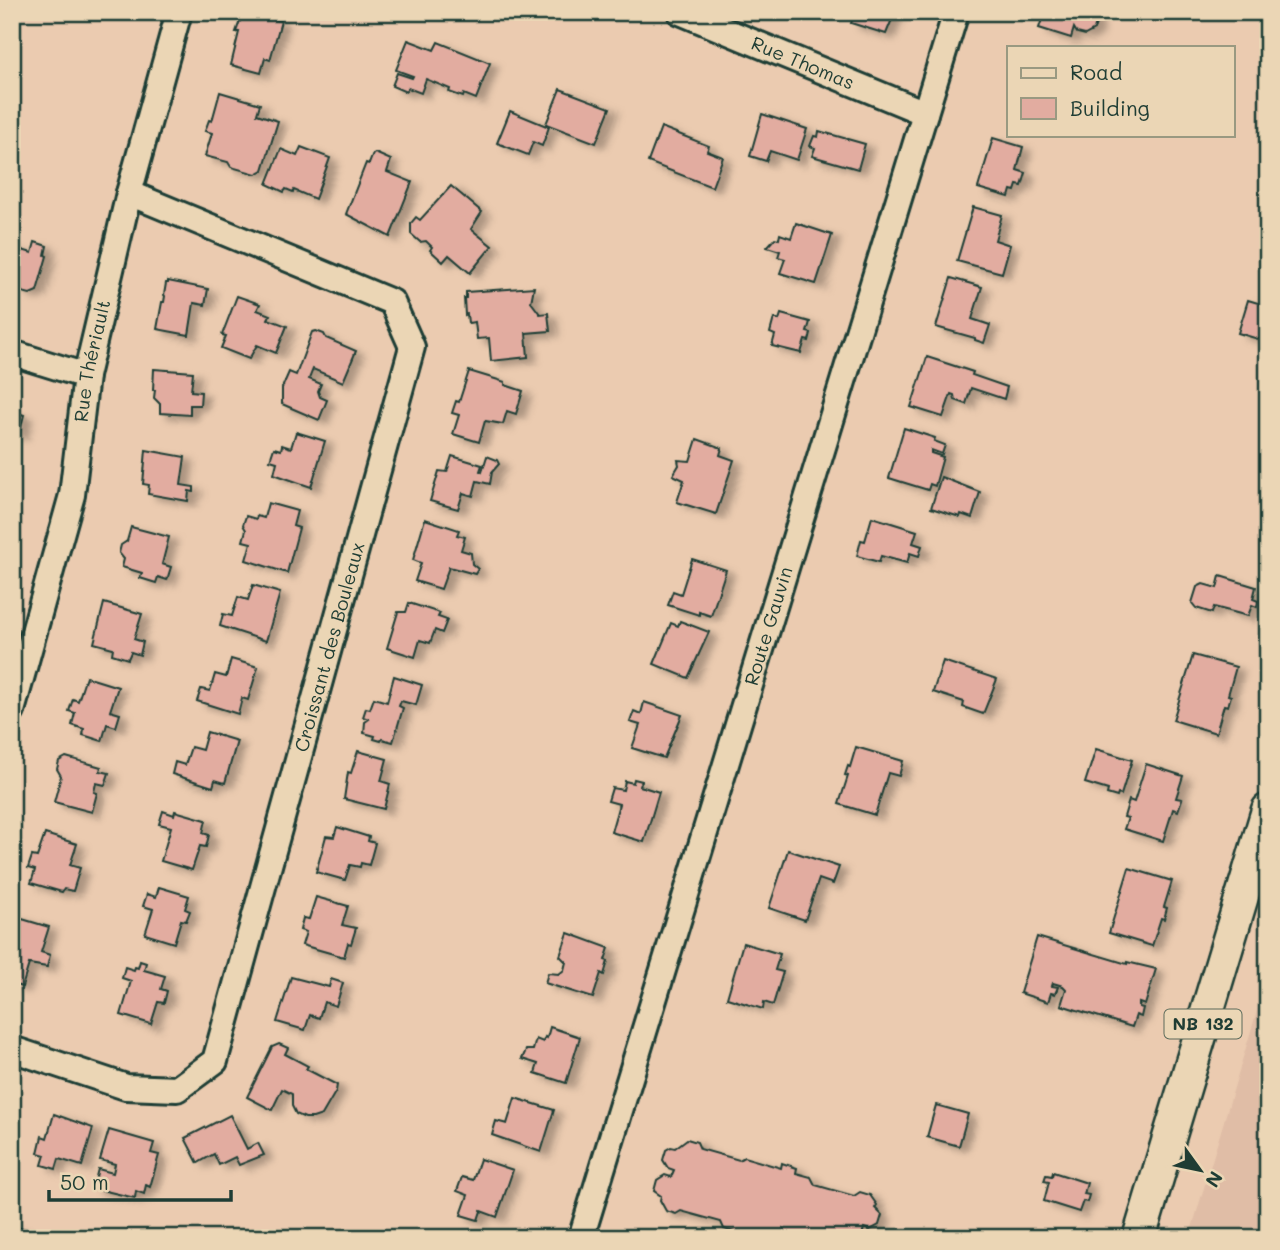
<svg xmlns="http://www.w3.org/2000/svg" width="1280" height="1250" font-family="Mali,sans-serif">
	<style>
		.built { fill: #e0bda6 }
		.building { fill: #e2aca0; stroke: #1f3d34; stroke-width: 2; filter: url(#shadow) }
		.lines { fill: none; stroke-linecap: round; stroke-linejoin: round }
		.minor-casing { stroke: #1f3d34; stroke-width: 30 }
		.major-casing { stroke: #1f3d34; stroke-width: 37 }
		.minor { stroke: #ebd6b5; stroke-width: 24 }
		.major { stroke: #ebd6b5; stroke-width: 32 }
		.labels { text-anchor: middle; stroke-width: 7; stroke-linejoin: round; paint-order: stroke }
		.shield { fill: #ebd6b5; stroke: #5c6b5b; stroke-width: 2 }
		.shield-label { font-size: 18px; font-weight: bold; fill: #1f3d34 }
		.street-label { font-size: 19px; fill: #1f3d34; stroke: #ebd6b5 }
	</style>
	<defs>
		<filter id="shadow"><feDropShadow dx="8" dy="4.5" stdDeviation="3.5" flood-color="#0004"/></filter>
	</defs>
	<rect width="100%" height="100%" fill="#ebcbb0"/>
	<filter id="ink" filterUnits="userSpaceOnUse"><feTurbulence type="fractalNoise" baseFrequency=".0143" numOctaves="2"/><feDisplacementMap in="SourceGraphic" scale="14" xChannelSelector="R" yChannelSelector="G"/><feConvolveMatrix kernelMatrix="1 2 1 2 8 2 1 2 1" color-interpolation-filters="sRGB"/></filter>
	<g filter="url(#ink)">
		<path class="built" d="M1268,974V1238H1189Z"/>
		<g class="building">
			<path d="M243,12L281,21L270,60L265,58L261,73L231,65L239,32H236Z"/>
			<path d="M855,12H895L886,34L851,23Z"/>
			<path d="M1040,12H1078V14L1086,12L1092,14L1096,23L1094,30L1085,35L1077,33L1074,28L1071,38L1039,28L1043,16L1039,15Z"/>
			<path d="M408,40L434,50L438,42L490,63L476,99L464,94L463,97L449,92L450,89L426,79L421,93L408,88L406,92L392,86L397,73L412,78L413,76L396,70Z"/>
			<path d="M560,89L610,108L596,143L546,124Z"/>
			<path d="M220,92L260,104L257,114L278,121L263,170L256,174L231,167L228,162L205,156L212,133L205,131L209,120L212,121Z"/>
			<path d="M510,111L549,127L542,146L533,142L528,155L497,143Z"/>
			<path d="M762,114L807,129L797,160L770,151L766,161L750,156Z"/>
			<path d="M661,127L709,146L707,151L723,157L712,187L648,162Z"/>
			<path d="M819,131L865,144L858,169L812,156L815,148L810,146L814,136L818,137Z"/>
			<path d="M993,138L1023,147L1017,170L1026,173L1022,186L1017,185L1015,191L1011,190L1009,197L978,188Z"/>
			<path d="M301,147L330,158L315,199L294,190L293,192L286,189L284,192L267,184L281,149L297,156Z"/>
			<path d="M375,153L391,160L387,172L412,182L390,237L346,214L366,163L369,164L373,154Z"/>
			<path d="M451,186L482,212L471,229L492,246L470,273L449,255L443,262L430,250L432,247L426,241L420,242L411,234V223L416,217L420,220Z"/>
			<path d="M973,207L1002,215L995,240L1010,245L1002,273L957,261Z"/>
			<path d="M796,223L832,235L816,284L780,273L785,259L778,257L780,251L767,247L775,238L779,239L780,234L791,238Z"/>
			<path d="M35,242L47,246L45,255L47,256L37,291L30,294L22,292L18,285L12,284V247L32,253Z"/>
			<path d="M951,278L982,287L972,319L990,325L984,343L975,340V338L936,327Z"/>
			<path d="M168,281L208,289L205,305L194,303L189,335L157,329L162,302H164L165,296L164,295L166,283H168Z"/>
			<path d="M534,287L531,302L540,314L548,313L550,331L526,333L528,357L491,361L489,338L477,339L475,322L468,323L467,314L465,315L464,298H466V292Z"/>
			<path d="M237,296L260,304L257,310L270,315L268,319L287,326L276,353L257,345L249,359L221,348L226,336L222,335Z"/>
			<path d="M1248,300L1268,306V342L1238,333Z"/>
			<path d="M781,314L810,322L807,332L811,333L809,341L805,340L801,353L772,346L775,335L770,333L774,318L779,320Z"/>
			<path d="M316,331L324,334L326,338L356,351L343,382L313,369L309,379L321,384L318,391L320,397L327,400L319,420L282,404V388L289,372L296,375L312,332Z"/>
			<path d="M927,357L973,372L972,375L1007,387L1004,399L971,388L966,404L955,400L954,395L951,394L943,417L911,407Z"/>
			<path d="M154,369L193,372L191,391L201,392L200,405H190V415L160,413V404L154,398L155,390H153Z"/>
			<path d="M469,371L505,382V385L523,391L516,414L507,411L503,424L485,421L479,442L453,434L459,415L452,413L456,401L459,402Z"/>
			<path d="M12,411L24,415L19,435L12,433Z"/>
			<path d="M904,428L935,438L934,441L945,445L942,454L931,450V453L943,457L935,486L930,484L928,490L889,478Z"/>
			<path d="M296,432L325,441L311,487L274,474L277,462L270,460L274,448L281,450L282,445L291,448Z"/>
			<path d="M697,439L722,448L720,455L734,460L716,514L677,502L684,480L673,475L679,465L678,460L690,461Z"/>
			<path d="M146,450L185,457L181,485L194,487V492L189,491L188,501L148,494L149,485L143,484Z"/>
			<path d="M452,456L482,465L480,471L482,472L487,456L497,460L499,464L492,472L490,484L477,481L473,496L463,493L458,509L430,501L439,471L447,472Z"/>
			<path d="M941,477L980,492L972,518L961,514L960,517L931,508Z"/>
			<path d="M268,503L297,511L293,526L299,528L287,573L246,560L251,543L243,541L246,530L243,525L246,516L256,519L257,516L264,518Z"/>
			<path d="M872,517L917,531L913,543L922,546L919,556L910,553L907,563L881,556L879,562L857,556L861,540L865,541Z"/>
			<path d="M425,519L459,530L457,535L465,537L461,550L471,553L472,564L478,569L475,574L449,567L441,589L415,581L421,563L413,560Z"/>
			<path d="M131,527L169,537L162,564L171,567L167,580L158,577L156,583L140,578L142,573L122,567L124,559L119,553L121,545L127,541Z"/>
			<path d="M692,559L726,570L711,616L699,612V615L668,605L673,591L681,594Z"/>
			<path d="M1220,576L1256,587L1253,599L1258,601L1257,607L1252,605L1248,616L1214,607L1212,613L1196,608L1192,603L1197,587L1203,584L1217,588Z"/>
			<path d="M253,585L280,593L266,641L220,626L223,614L232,616L238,597L248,600Z"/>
			<path d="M104,603L142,614L134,639L143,642L140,655L131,652L128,659L112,654L113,648L94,643Z"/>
			<path d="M409,603L440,613L438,617L447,620L442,633L435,630L430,643L420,640L415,657L387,648L398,612H406Z"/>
			<path d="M680,621L709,632L688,678L654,664L671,623L678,626Z"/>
			<path d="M1193,655L1236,667L1228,695L1231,696L1228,706L1224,705L1216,733L1173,720Z"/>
			<path d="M231,659L258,667L248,700L242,698L238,714L197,701L201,689L210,691L215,674L226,677Z"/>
			<path d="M943,661L997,679L983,714L963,707L964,702L933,692Z"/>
			<path d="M394,676L422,685L416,705L401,701L399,706L403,708L393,742L382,739L381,741L374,739L375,736L364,733L365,722L369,719L363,717L366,708L370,709L374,698L387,702Z"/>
			<path d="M86,677L118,687L110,711L120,714L116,727L107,724L102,741L83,735L84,729L72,725L75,713L69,711L73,699L78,701Z"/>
			<path d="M644,702L682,715L664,758L632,748L640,725L630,722L634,711L641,714Z"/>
			<path d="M207,732L237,741L225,783L215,780L213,787L172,774L175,762L185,765L191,747L202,750Z"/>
			<path d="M856,747L903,761L899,776L888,773L875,815L839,804L848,776L845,775L848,766L850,767Z"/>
			<path d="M1096,749L1132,760L1121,795L1118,794L1117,797L1107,794L1108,790L1085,783Z"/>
			<path d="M358,751L387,759L381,781L390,784L384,809L344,799L348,772L351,773Z"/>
			<path d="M66,757L101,767L100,771L109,773L105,785L96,783L94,792L97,793L92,812L54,802L61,776L57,769L59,761Z"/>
			<path d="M1146,764L1183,776L1176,798L1182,799L1178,811L1173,809L1163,841L1124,829L1128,818L1124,817L1129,800L1134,802Z"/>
			<path d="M634,779L642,781L640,786L659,792L644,842L611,832L619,804L608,801L612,788L623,790L625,781L633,783Z"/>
			<path d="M163,811L174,815L175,811L206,820L203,833L209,835L206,847L200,846L192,870L161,861L171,827L159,824Z"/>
			<path d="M337,827L369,837L368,841L375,843L369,865L361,863L360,867L350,865L345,880L316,872L326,836L334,837Z"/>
			<path d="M45,834L77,844L70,865L80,868L73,891L64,889L62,892L31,883L35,870L28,868L32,856L37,857Z"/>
			<path d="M788,850L839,867L833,884L819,879L805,920L769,908Z"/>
			<path d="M1129,868L1172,881L1164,907L1167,908L1164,919L1161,918L1152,946L1109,933Z"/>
			<path d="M159,887L189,896L185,909L190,911L186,921L181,920L174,943L145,934L153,909L143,906L147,894L156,897Z"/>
			<path d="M316,897L348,906L342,925L356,928L351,944L348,943L344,957L302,945L306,932L300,930L303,918L309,919Z"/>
			<path d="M12,916L49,927L41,952L50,955L47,967L29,964L22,987L12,984Z"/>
			<path d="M568,933L609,948L605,960L608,961L604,975L601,973L593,998L545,983L548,973L559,974L564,970L566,962L560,956Z"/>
			<path d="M1037,937L1127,964V962L1156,969L1145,1005L1139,1003V1007L1143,1008L1141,1017L1136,1015L1132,1027L1061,1005L1066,989L1063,986L1053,983L1052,986L1058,987L1055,994L1051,993L1048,1002L1020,993Z"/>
			<path d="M743,943L780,954L775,970L783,972L773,1005L764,1002L763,1009L727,998Z"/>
			<path d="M140,961L146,963L144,970L165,976L161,989L167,991L164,1003L158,1002L151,1024L121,1015L131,981L122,978L125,967L134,970L135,967L138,968Z"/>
			<path d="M291,977L329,987L331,979L343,983L336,1006L324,1002L319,1018L310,1015L305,1030L277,1022Z"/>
			<path d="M550,1027L580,1037L566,1083L535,1073L538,1064L522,1059L526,1050H533L536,1039L543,1042L545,1037L547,1038Z"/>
			<path d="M279,1044L288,1048L285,1054L308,1066L306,1069L337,1085L336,1091L322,1115L313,1118H305L296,1114L292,1106V1094L282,1089L272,1110L247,1097L272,1047Z"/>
			<path d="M515,1098L554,1110L541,1152L492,1135L496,1121L507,1124Z"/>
			<path d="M936,1105L968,1114L959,1146L927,1137Z"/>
			<path d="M54,1114L93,1128L82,1166L59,1159L56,1169L42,1165L45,1155L38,1153L42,1136L47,1138Z"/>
			<path d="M230,1115L247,1149L258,1143L264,1155L239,1165L235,1157L219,1165L214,1154L198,1163L185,1138Z"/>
			<path d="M109,1130L154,1143L151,1153L159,1155L150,1187L146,1185L144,1194L136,1191L135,1198L93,1188L98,1169L113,1173L115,1164L100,1160Z"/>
			<path d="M687,1139L697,1142L700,1149L739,1160L744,1157L781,1168L782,1163L797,1168L796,1173L811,1177L815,1185L854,1196L860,1192L870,1195L877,1205L875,1208L882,1215L879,1225L870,1230L864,1228L862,1235L868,1238H754L724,1229L721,1222L681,1211L676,1214L666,1211L660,1200L661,1196L654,1191L657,1180L665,1175L671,1177L674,1170L668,1168L663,1160L666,1150L671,1147L675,1148Z"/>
			<path d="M480,1159L513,1170L497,1217L481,1211L478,1220L461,1215L468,1195L457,1191L462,1177L473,1180Z"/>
			<path d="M1053,1172L1087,1183L1084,1194L1089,1195L1087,1202L1083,1201L1079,1212L1044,1201L1049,1182L1044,1181L1046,1175L1052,1176Z"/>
			<path d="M12,1226L25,1229L23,1238H12Z"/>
		</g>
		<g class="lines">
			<g class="minor-casing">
				<g id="minor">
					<path id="s1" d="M680,12L925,113"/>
					<path d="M12,353L86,376"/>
					<path id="s2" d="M12,711L72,495L86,376L129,193L179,12"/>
					<path id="s3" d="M12,1049L126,1087L177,1089L215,1061L412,347L392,302L129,193"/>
					<path id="s4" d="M581,1238L956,12"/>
				</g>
			</g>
			<g class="major-casing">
				<path id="major" d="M1139,1238L1268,810"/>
			</g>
			<use href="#minor" class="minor"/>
			<use href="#major" class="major"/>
		</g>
	</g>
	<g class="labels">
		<rect class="shield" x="1164.5" y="1009.5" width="77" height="29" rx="5"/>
		<g class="shield-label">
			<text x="1203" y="1030">NB 132</text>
		</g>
		<g class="street-label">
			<text dy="7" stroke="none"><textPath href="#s1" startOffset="133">Rue Thomas</textPath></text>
			<text dy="7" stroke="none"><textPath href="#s2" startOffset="360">Rue Thériault</textPath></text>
			<text dy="7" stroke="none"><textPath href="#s4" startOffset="640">Route Gauvin</textPath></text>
			<text dy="7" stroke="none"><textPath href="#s3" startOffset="648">Croissant des Bouleaux</textPath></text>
		</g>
	</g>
	<rect width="1280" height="1250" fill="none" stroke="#ebd6b5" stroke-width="42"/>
	<rect x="21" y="21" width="1238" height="1208" fill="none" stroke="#1f3d34" stroke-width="2.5" filter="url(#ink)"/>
	<rect x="1007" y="46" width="228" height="91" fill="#ebd6b5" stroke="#999981" stroke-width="2"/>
	<rect x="1021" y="68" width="35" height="10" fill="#ebd6b5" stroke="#999981" stroke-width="2"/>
	<text x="1070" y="80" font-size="21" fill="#1f3d34">Road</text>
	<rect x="1021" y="98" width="35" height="21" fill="#e2aca0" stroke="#999981" stroke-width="2"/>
	<text x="1070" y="116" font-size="21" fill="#1f3d34">Building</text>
	<g transform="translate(1200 1170) rotate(123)" stroke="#ebd6b5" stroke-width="5" paint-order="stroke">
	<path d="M0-5L12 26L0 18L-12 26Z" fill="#1f3d34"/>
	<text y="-10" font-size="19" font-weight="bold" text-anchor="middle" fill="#1f3d34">N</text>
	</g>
	<path d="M49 1190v10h182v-10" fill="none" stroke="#1f3d34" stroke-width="3.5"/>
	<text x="60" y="1190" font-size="21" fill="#1f3d34" stroke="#ebd6b5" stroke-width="5" paint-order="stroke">50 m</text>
</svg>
